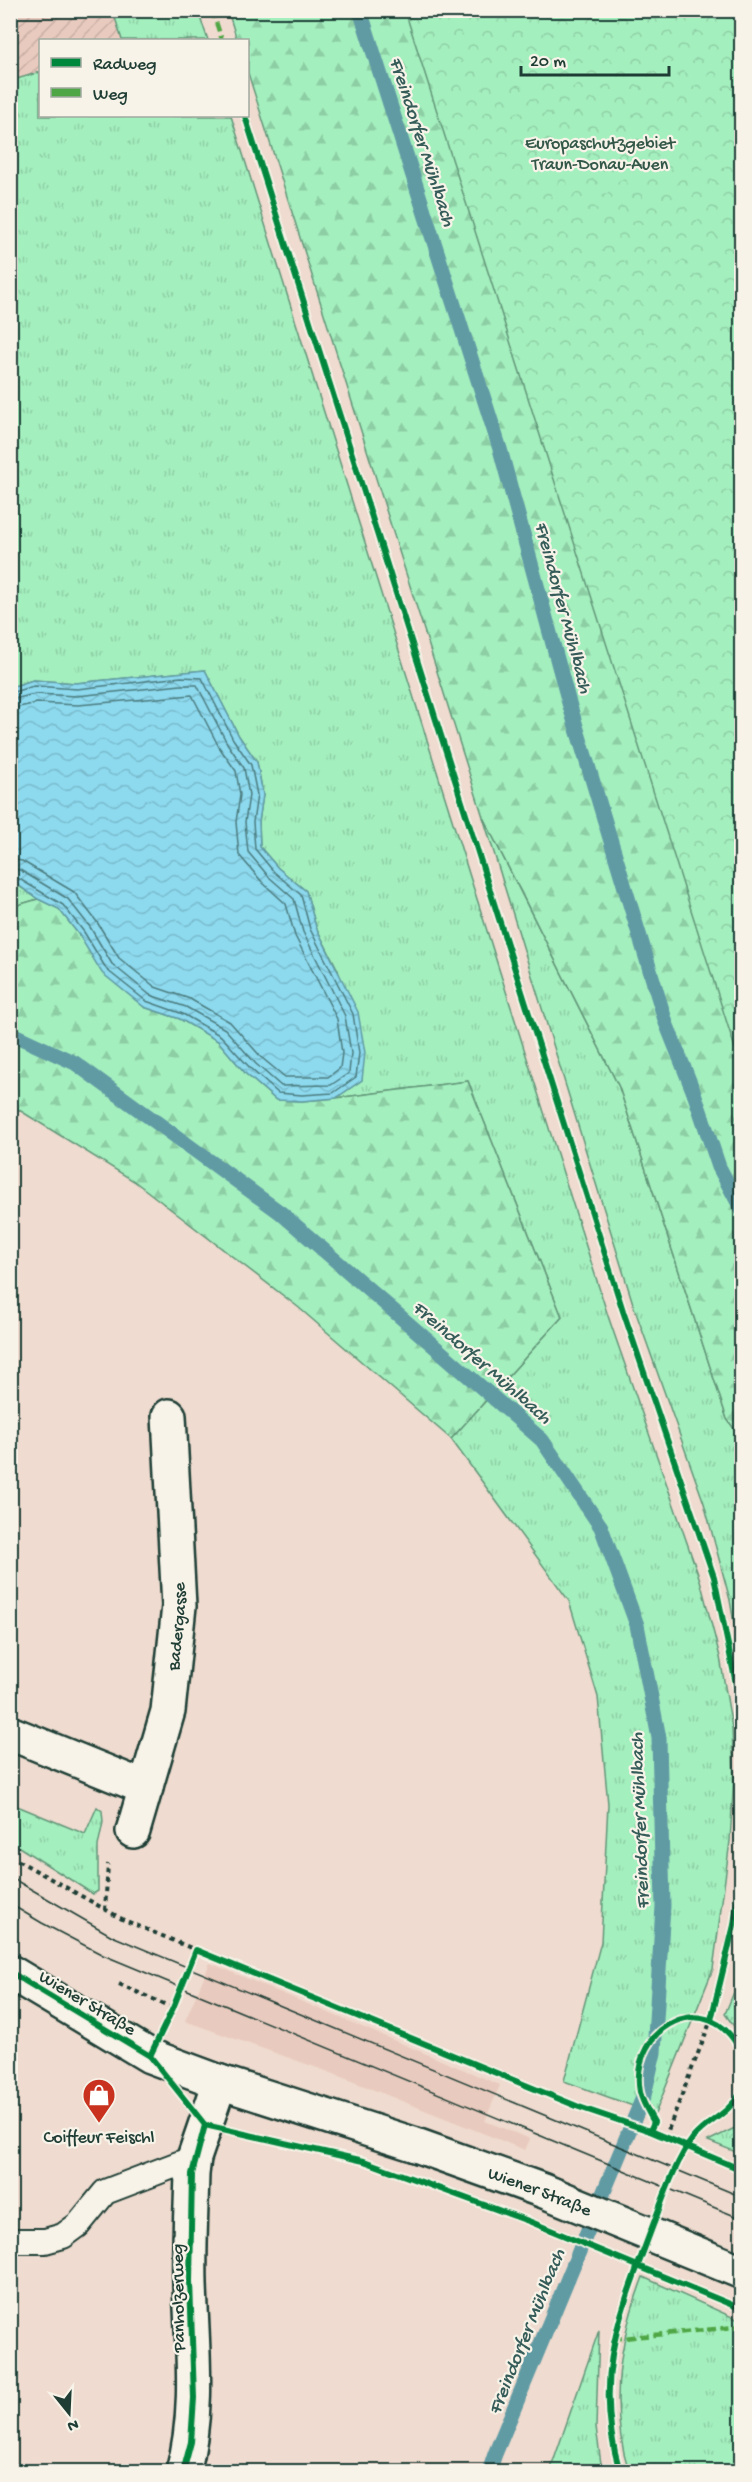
<svg xmlns="http://www.w3.org/2000/svg" width="752" height="2482" font-family="'Gochi Hand',sans-serif">
	<style>
		.built { fill: #e9cabe }
		.industrial { fill: url(#industrial-furrows) }
		.grass { fill: url(#grass-tufts); stroke: #629679; stroke-width: 1.5 }
		.forest { fill: url(#forest-firs); stroke: #629679; stroke-width: 1.5 }
		.park { fill: url(#park-crowns); stroke: #629679; stroke-width: 1.5 }
		.water { fill: url(#water-waves); stroke: #619ba4; stroke-width: 1.5 }
		.lines { fill: none; stroke-linecap: round; stroke-linejoin: round }
		.shore { stroke: #4b7b7e; stroke-width: 1.5 }
		.stream { stroke: #619ba4; stroke-width: 15 }
		.lane-casing { stroke: #1f3d34; stroke-width: 28 }
		.street-casing { stroke: #1f3d34; stroke-width: 38 }
		.primary-casing { stroke: #1f3d34; stroke-width: 38 }
		.path { stroke: #1f3d34; stroke-width: 4; stroke-dasharray: 4.5 4.5; stroke-linecap: butt }
		.lane { stroke: #f7f3e8; stroke-width: 24 }
		.street { stroke: #f7f3e8; stroke-width: 33 }
		.primary { stroke: #f7f3e8; stroke-width: 33 }
		.tram { stroke: #1f3d34; stroke-width: 1.5 }
		.quiet { stroke: #4fa644; stroke-width: 4.5; stroke-dasharray: 9 4.5; stroke-linecap: butt }
		.cycleway-casing { stroke: #f7f3e8; stroke-width: 10 }
		.cycleway { stroke: #00873e; stroke-width: 6 }
		.labels { text-anchor: middle; stroke-width: 4.5; stroke-linejoin: round; paint-order: stroke }
		.park-label { font-size: 18px; fill: #335849; stroke: #f7f3e8 }
		.street-label { font-size: 18px; fill: #1f3d34; stroke: #f7f3e8 }
		.poi-label { font-size: 18px; fill: #1f3d34; stroke: #f7f3e8 }
		.water-label { font-size: 20px; font-style: italic; fill: #355c59; stroke: #f7f3e8 }
	</style>
	<defs>
		<pattern id="industrial-furrows" width="10" height="10" patternUnits="userSpaceOnUse" patternTransform="scale(1.5)"><rect width="10" height="10" fill="#e9cabe"/><path d="M-1 1l2-2M0 10L10 0M9 11l2-2" fill="none" stroke="#c7aea4"/></pattern>
		<pattern id="grass-tufts" width="24" height="20" patternUnits="userSpaceOnUse" patternTransform="scale(1.5)"><rect width="24" height="20" fill="#a4efbe"/><path d="M3 7l-1-3M5 7V3M7 7l1-3M15 17l-1-3M17 17v-4M19 17l1-3" fill="none" stroke="#8dcea4"/></pattern>
		<pattern id="forest-firs" width="22" height="20" patternUnits="userSpaceOnUse" patternTransform="scale(1.5)"><rect width="22" height="20" fill="#a4efbe"/><path d="M5 1l3.5 6h-7zM16 11l3.5 6h-7z" fill="#8dcea4"/></pattern>
		<pattern id="park-crowns" width="20" height="18" patternUnits="userSpaceOnUse" patternTransform="scale(1.5)"><rect width="20" height="18" fill="#a4efbe"/><path d="M2 6a3 3 0 1 1 6 0M12 15a3 3 0 1 1 6 0" fill="none" stroke="#8dcea4"/></pattern>
		<pattern id="water-waves" width="16" height="10" patternUnits="userSpaceOnUse" patternTransform="scale(1.5)"><rect width="16" height="10" fill="#8dd9ee"/><path d="M0 5q4-4 8 0t8 0" fill="none" stroke="#79bbcd"/></pattern>
	</defs>
	<rect width="100%" height="100%" fill="#efdbcf"/>
	<filter id="ink" filterUnits="userSpaceOnUse"><feTurbulence type="fractalNoise" baseFrequency=".0167" numOctaves="2"/><feDisplacementMap in="SourceGraphic" scale="12" xChannelSelector="R" yChannelSelector="G"/><feConvolveMatrix kernelMatrix="1 2 1 2 8 2 1 2 1" color-interpolation-filters="sRGB"/></filter>
	<g filter="url(#ink)">
		<path class="built" d="M210,1963L500,2085L485,2121L530,2139L525,2150L329,2072L185,2021Z"/>
		<path class="industrial" d="M11,11H113L122,40H40V72L11,81Z"/>
		<g class="grass">
			<path d="M113,11H198L208,40H122Z"/>
			<path d="M40,72V116H231L608,1316L700,1580L720,1657L732,1728L734,1777L730,1841L713,1969L655,2114L564,2081L601,1942L608,1804L598,1697L569,1601L451,1439L562,1317L468,1081L336,1098L362,1080L338,970L316,927L306,891L278,868L260,847L259,822L263,794L257,762L239,736L205,670L76,683L33,680L11,687L10,81Z"/>
			<path d="M483,817L619,1087L727,1419L741,1438V1663L730,1600L704,1503L634,1307Z"/>
			<path d="M10,880L11,881L38,899L11,907Z"/>
			<path d="M10,1803L85,1834L97,1807L102,1811L103,1822L98,1846V1891L93,1894L11,1842Z"/>
			<path d="M741,1950L742,2036H741L725,2014L734,1992Z"/>
			<path d="M741,2125V2154L708,2141Z"/>
			<path d="M643,2277L741,2321V2471H629C608,2406 619,2340 643,2277Z"/>
			<path d="M599,2330L596,2427L602,2471H550Z"/>
		</g>
		<g class="forest">
			<path d="M228,11H741V1438L727,1419L619,1087L483,817L248,73V40H237Z"/>
			<path d="M38,899L59,909L79,935L144,1007L180,1019L218,1041L246,1074L276,1100L302,1101L336,1098L468,1081L562,1317L451,1439L298,1307L134,1181L11,1105V907Z"/>
		</g>
		<path class="park" d="M405,11H741V1067Z"/>
		<path class="water" d="M205,670L239,736L257,762L263,795L259,822L260,847L278,868L306,891L316,927L358,1012L365,1053L362,1080L336,1098L302,1101L276,1100L246,1074L218,1041L180,1019L144,1007L102,973L79,935L59,909L38,899L11,880V687L33,680L76,683Z"/>
		<g class="lines">
			<g class="shore">
				<path d="M10,693L34,686L77,689L181,677L202,678L233,739L251,765L257,795L253,822L255,849L274,872L301,895L310,929L353,1014L359,1053L356,1077L333,1093L302,1095L278,1093L251,1069L221,1036L183,1014L146,1001L107,970L84,932L63,905L16,877L10,876"/>
				<path d="M10,700L35,694L77,696L181,685H197L227,743L244,768L249,795L245,822L248,852L269,877L294,899L303,932L345,1016L351,1053L349,1073L331,1085L281,1086L256,1064L225,1029L186,1007L150,995L112,964L90,927L68,899L20,870L10,868"/>
				<path d="M10,709L37,703L78,705L192,695L219,747L236,771L240,795L236,822L239,855L263,883L286,904L295,936L337,1019L342,1053L340,1068L328,1077H285L262,1058L230,1022L190,999L155,987L119,958L97,922L74,892L22,861L10,859"/>
			</g>
			<g class="stream">
				<path d="M360,10L500,449L569,703L666,1023L694,1093L719,1167L742,1210"/>
				<path d="M10,1033L75,1063L281,1213L542,1440L601,1527L637,1625L659,1738L663,1906L654,2053L644,2095L495,2454L489,2472"/>
			</g>
			<g class="lane-casing">
				<path id="lane" d="M10,2241H45L63,2236L78,2225L105,2192L194,2158"/>
			</g>
			<g class="street-casing">
				<g id="street">
					<path d="M10,1733L146,1788"/>
					<path id="s1" d="M133,1831L168,1711L179,1606L169,1416"/>
					<path d="M183,2472C200,2410 192,2347 190,2284C189,2247 191,2210 192,2174L194,2158L220,2082"/>
				</g>
			</g>
			<g class="primary-casing">
				<g id="primary">
					<path id="s2" d="M10,1972L150,2056L220,2082L413,2144L544,2191L742,2272"/>
				</g>
			</g>
			<g class="path">
				<path d="M10,1856L124,1920L196,1950"/>
				<path d="M105,1910L108,1864"/>
				<path d="M119,1984L173,2008"/>
				<path d="M665,2138L711,2020"/>
			</g>
			<use href="#lane" class="lane"/>
			<use href="#street" class="street"/>
			<use href="#primary" class="primary"/>
			<g class="tram">
				<path d="M10,1877L112,1936L742,2197"/>
				<path d="M10,1904L42,1923L103,1955L742,2219"/>
			</g>
			<g class="quiet">
				<path d="M212,10L222,40"/>
				<path d="M613,2339L735,2327L742,2325"/>
			</g>
			<g class="cycleway-casing">
				<g id="cycleway">
					<path d="M245,116L623,1311L714,1577L742,1713"/>
					<path d="M10,1972L150,2056L205,2125L364,2161L531,2222L742,2309"/>
					<path d="M711,2020L734,1925L742,1866"/>
					<path d="M150,2056L173,2008L196,1950L579,2107L650,2131L742,2170"/>
					<path d="M650,2131L654,2122C649,2113 642,2102 640,2092C628,2026 710,1983 742,2054"/>
					<path d="M183,2472L191,2442L194,2398L190,2281L192,2174L205,2125"/>
					<path d="M620,2472C592,2375 620,2314 653,2225C663,2199 676,2160 693,2138C709,2119 726,2117 742,2091"/>
				</g>
			</g>
			<use href="#cycleway" class="cycleway"/>
		</g>
	</g>
	<defs>
		<g id="shop-pin" transform="scale(1.725)"><path d="M0 17L-7.5 6A9.5 9.5 0 1 1 7.5 6Z" fill="#c8321e" stroke="#f7f3e8"/><path d="M-5-2.5h2.3a2.7 3.5 0 0 1 5.4 0H5L5.5 6h-11ZM-1.5-2.5h3a1.5 2.3 0 0 0-3 0Z" fill="#fff"/></g>
	</defs>
	<g fill-rule="evenodd">
		<use href="#shop-pin" x="99" y="2095"/>
	</g>
	<g class="labels">
		<g class="park-label">
			<text x="600" y="148">Europaschutzgebiet<tspan x="600" dy="21">Traun-Donau-Auen</tspan></text>
		</g>
		<g class="street-label">
			<text dy="6" stroke="none"><textPath href="#s1" startOffset="210">Badergasse</textPath></text>
			<text transform="translate(88 2002) rotate(31)" y="6">Wiener Straße</text>
			<text dy="6" stroke="none"><textPath href="#s2" startOffset="576">Wiener Straße</textPath></text>
			<text transform="translate(177 2298) rotate(-91)" y="6">Panholzerweg</text>
		</g>
		<g class="poi-label">
			<text x="99" y="2142">Coiffeur Feischl</text>
		</g>
		<g class="water-label">
			<text transform="translate(424 141) rotate(72)" y="7">Freindorfer Mühlbach</text>
			<text transform="translate(565 607) rotate(75)" y="7">Freindorfer Mühlbach</text>
			<text transform="translate(483 1361) rotate(41)" y="7">Freindorfer Mühlbach</text>
			<text transform="translate(638 1821) rotate(-92)" y="7">Freindorfer Mühlbach</text>
			<text transform="translate(525 2331) rotate(-68)" y="7">Freindorfer Mühlbach</text>
		</g>
	</g>
	<rect width="752" height="2482" fill="none" stroke="#f7f3e8" stroke-width="36"/>
	<rect x="18" y="18" width="716" height="2446" fill="none" stroke="#1f3d34" stroke-width="2" filter="url(#ink)"/>
	<rect x="39" y="39" width="210" height="78" fill="#f7f3e8" stroke="#a1aaa0" stroke-width="1.5"/>
	<rect x="51" y="58" width="30" height="9" fill="#00873e" stroke="#a1aaa0" stroke-width="1.5"/>
	<text x="93" y="69" font-size="18" fill="#1f3d34">Radweg</text>
	<rect x="51" y="88" width="30" height="9" fill="#4fa644" stroke="#a1aaa0" stroke-width="1.5"/>
	<text x="93" y="99" font-size="18" fill="#1f3d34">Weg</text>
	<g transform="translate(69 2413) rotate(162)" stroke="#f7f3e8" stroke-width="4.5" paint-order="stroke">
	<path d="M0-4.5L10 22L0 15L-10 22Z" fill="#1f3d34"/>
	<text y="-9" font-size="16" font-weight="bold" text-anchor="middle" fill="#1f3d34">N</text>
	</g>
	<path d="M521 66v9h148v-9" fill="none" stroke="#1f3d34" stroke-width="3"/>
	<text x="530" y="66" font-size="18" fill="#1f3d34" stroke="#f7f3e8" stroke-width="4.5" paint-order="stroke">20 m</text>
</svg>
